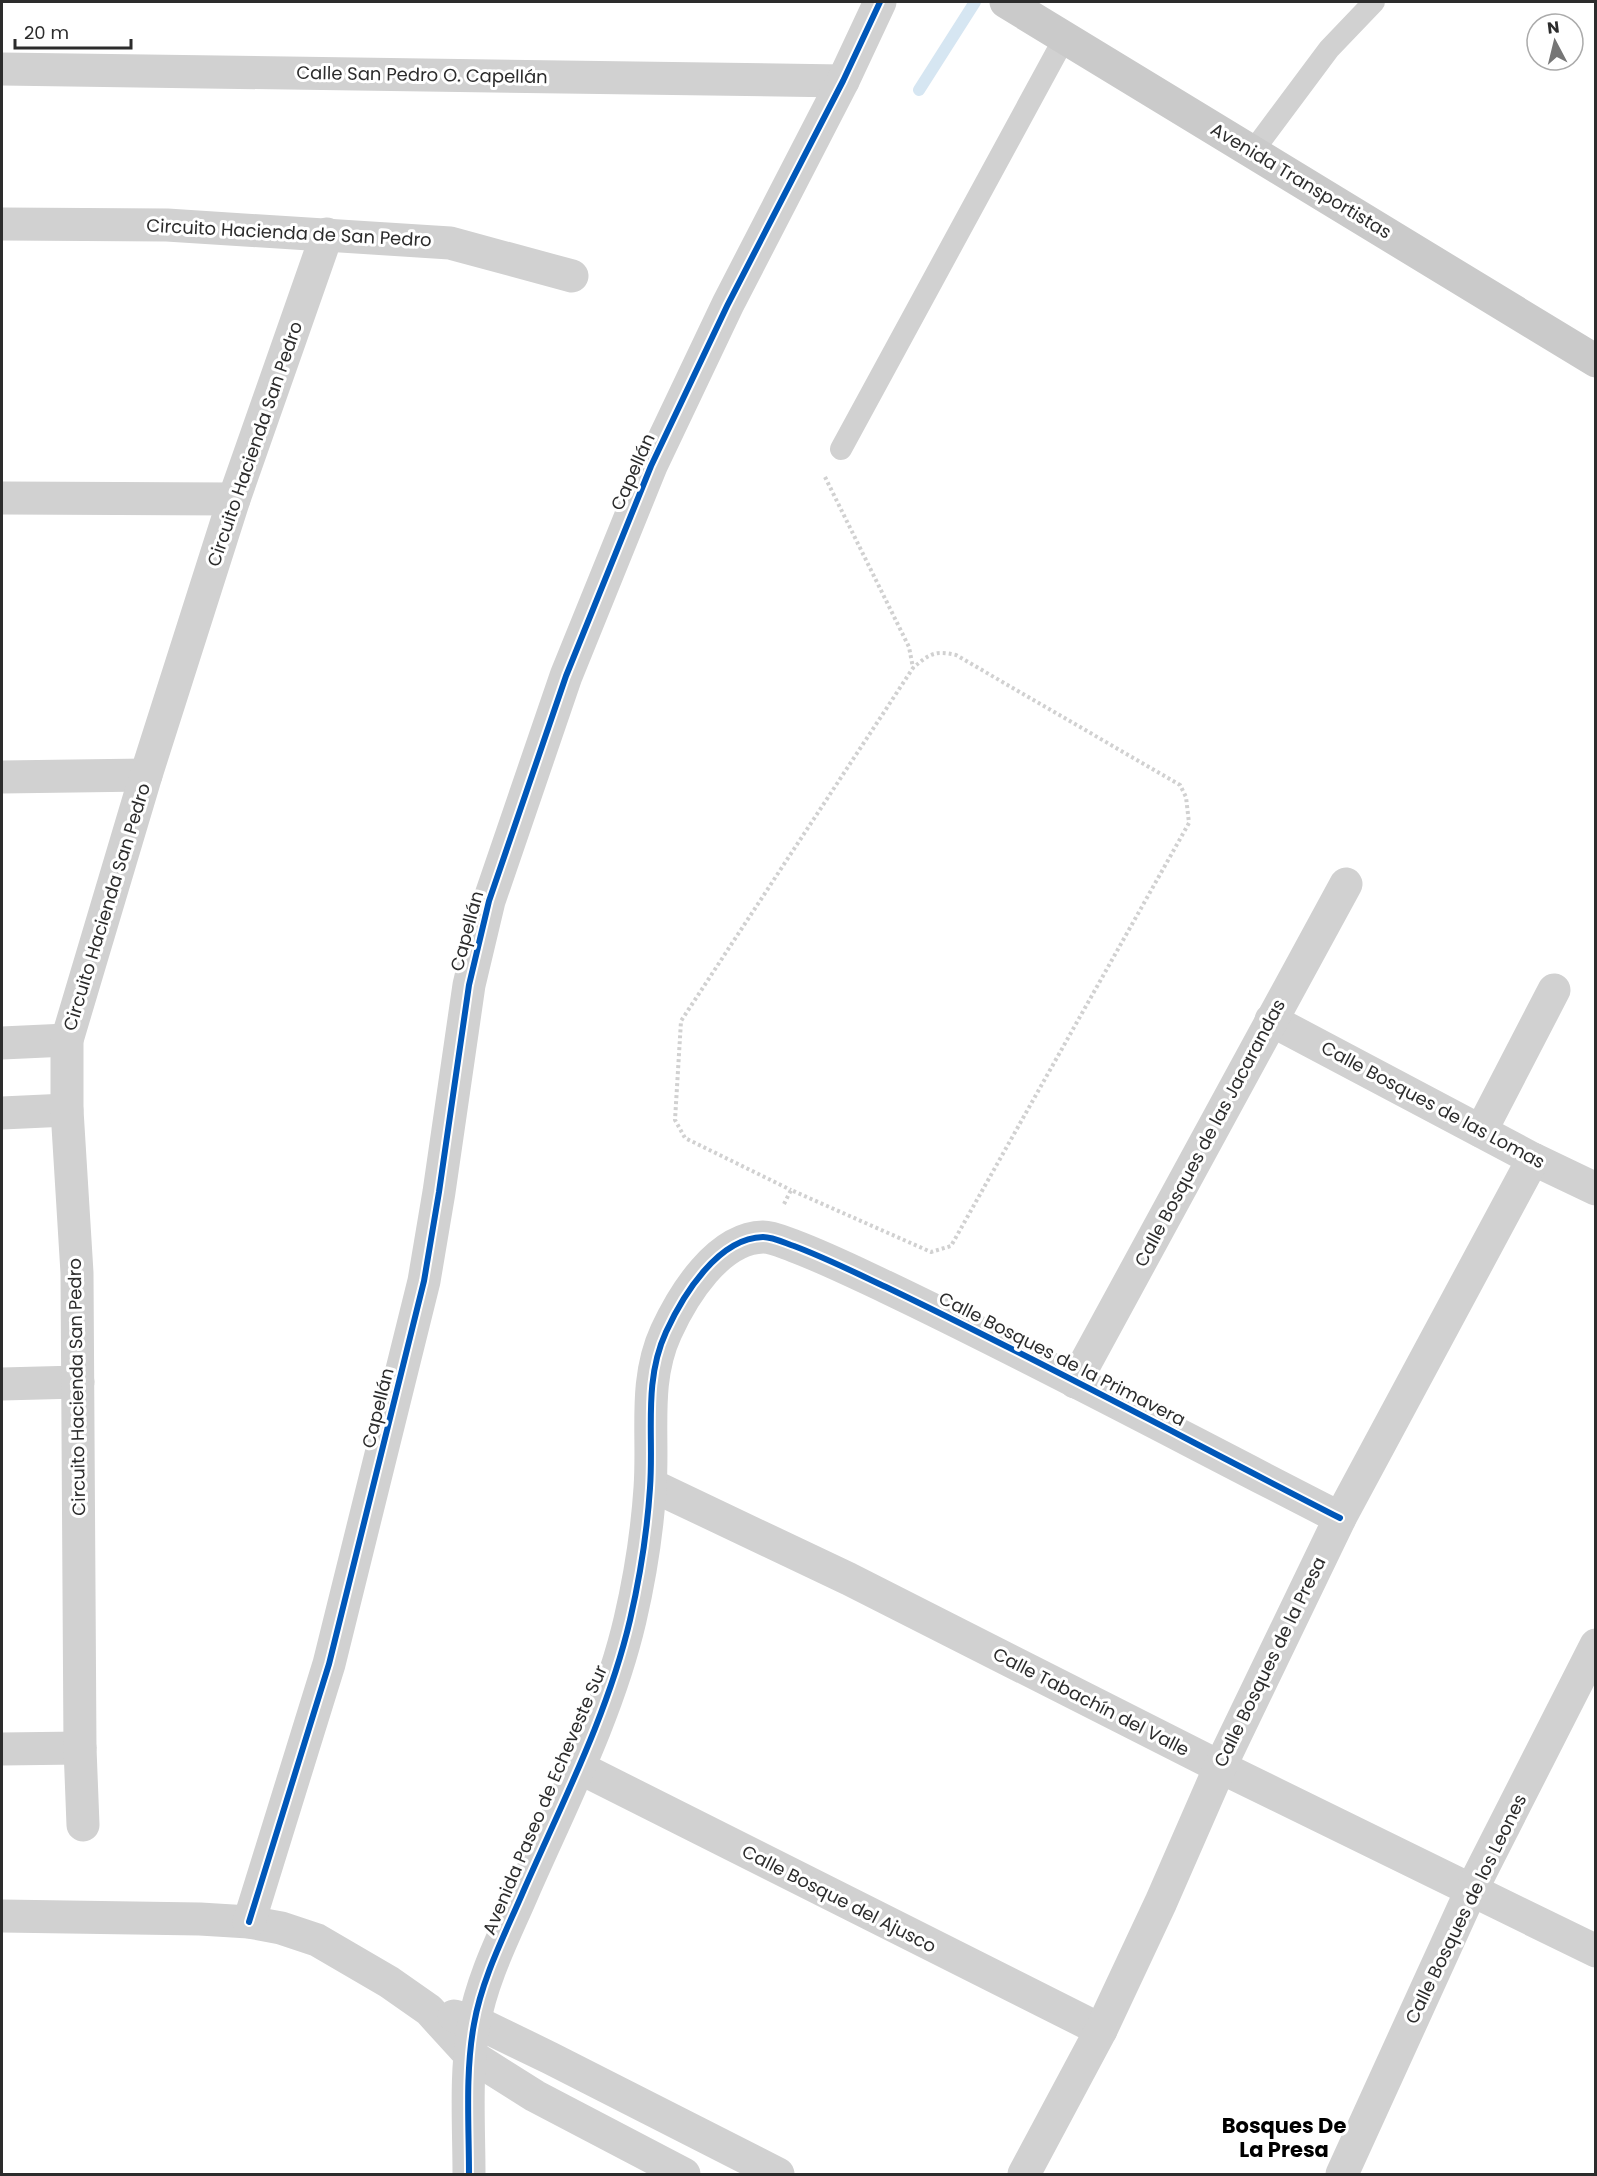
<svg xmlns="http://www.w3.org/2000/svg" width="1597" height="2176" font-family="Poppins,sans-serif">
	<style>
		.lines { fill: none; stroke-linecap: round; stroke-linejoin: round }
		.stream { stroke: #d6e6f2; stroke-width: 12 }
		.path { stroke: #d1d1d1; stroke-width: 4; stroke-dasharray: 3 3; stroke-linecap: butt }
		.lane { stroke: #d1d1d1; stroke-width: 22 }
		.street { stroke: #d1d1d1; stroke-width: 33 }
		.secondary { stroke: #cacaca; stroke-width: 33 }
		.cycleway-casing { stroke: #fff; stroke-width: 10 }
		.cycleway { stroke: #0057b8; stroke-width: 6 }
		.labels { text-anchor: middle; stroke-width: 6; stroke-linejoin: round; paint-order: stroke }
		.street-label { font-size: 18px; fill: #2c2c2c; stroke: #fff }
		.quarter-label { font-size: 21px; font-weight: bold; fill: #000; stroke: #fff }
	</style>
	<rect width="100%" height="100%" fill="#fff"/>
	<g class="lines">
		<path class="stream" d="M919,90L975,2"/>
		<g class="path">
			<path d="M825,477L909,647L913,668"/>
			<path d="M784,1204L791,1190L931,1252L951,1246L1189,823L1186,797L1180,785L956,655C935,650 929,654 913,668L681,1021L675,1120L685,1138L791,1190"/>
		</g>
		<g class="lane">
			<path d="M1253,151L1329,49L1374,2"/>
			<path d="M841,449L1065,37"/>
		</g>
		<g class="street">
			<path d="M2,69L843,81"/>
			<path d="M2,224L167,225L450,243L572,276"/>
			<path d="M2,498L234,499"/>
			<path d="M2,777L146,775"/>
			<path d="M1271,1020L1533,1159L1596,1189"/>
			<path d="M2,1043L67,1040"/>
			<path d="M2,1113L67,1110"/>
			<path d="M1481,1131L1554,990"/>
			<path d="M1075,1382L1346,884"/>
			<path d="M2,1384L78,1382"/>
			<path d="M651,1485L849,1579L1220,1767L1596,1951"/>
			<path d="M2,1749L80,1748"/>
			<path d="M578,1767L1101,2030"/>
			<path d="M83,1825L80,1748L77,1273L67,1110V1040L146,775L234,499L327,234"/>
			<path d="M2,1916L200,1919L249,1922L281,1928L317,1940L389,1982L429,2010L470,2055L535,2096L684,2174"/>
			<path d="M249,1922L329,1664L424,1281L439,1192L469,985L489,901L566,676L651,466L728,304L843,81L880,2"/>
			<path d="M454,2016L474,2021L550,2058L778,2174"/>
			<path d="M469,2174C469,2125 465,2073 474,2024C482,1978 505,1934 523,1892C562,1803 608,1714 630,1620C640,1577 647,1533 650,1488C654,1435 643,1382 666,1332C683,1295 718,1238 763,1237C773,1237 785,1243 794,1246C826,1258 856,1273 886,1287C1039,1360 1189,1441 1340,1518"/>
			<path d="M1024,2174L1101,2030L1161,1902L1220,1767L1340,1518L1533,1159"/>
			<path d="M1342,2174L1471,1891L1596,1645"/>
		</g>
		<path class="secondary" d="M1006,2L1596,361"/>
		<g class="cycleway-casing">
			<g id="cycleway">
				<path d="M249,1922L329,1664L424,1281L439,1192L469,985L489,901L566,676L651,466L728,304L843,81L880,2"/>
				<path d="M469,2174C469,2125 465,2073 474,2024C482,1978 505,1934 523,1892C562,1803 608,1714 630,1620C640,1577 647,1533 650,1488C654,1435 643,1382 666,1332C683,1295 718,1238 763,1237C773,1237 785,1243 794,1246C826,1258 856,1273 886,1287C1039,1360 1189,1441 1340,1518"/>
			</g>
		</g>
		<use href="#cycleway" class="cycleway"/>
	</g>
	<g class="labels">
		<g class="street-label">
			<text transform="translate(422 75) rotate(1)" y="6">Calle San Pedro O. Capellán</text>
			<text transform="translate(1301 181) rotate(31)" y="6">Avenida Transportistas</text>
			<text transform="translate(289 233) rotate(3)" y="6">Circuito Hacienda de San Pedro</text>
			<text transform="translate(255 444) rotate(-71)" y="6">Circuito Hacienda San Pedro</text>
			<text transform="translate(633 472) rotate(-66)" y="6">Capellán</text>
			<text transform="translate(107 907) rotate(-73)" y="6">Circuito Hacienda San Pedro</text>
			<text transform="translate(467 931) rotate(-75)" y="6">Capellán</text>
			<text transform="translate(1433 1105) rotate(28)" y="6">Calle Bosques de las Lomas</text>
			<text transform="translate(1210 1133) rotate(-62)" y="6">Calle Bosques de las Jacarandas</text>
			<text transform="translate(1062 1359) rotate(27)" y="6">Calle Bosques de la Primavera</text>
			<text transform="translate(77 1387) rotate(-91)" y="6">Circuito Hacienda San Pedro</text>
			<text transform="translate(378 1408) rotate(-76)" y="6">Capellán</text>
			<text transform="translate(1270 1662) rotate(-64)" y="6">Calle Bosques de la Presa</text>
			<text transform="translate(1091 1702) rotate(27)" y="6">Calle Tabachín del Valle</text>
			<text transform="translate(545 1800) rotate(-67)" y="6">Avenida Paseo de Echeveste Sur</text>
			<text transform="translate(839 1899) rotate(27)" y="6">Calle Bosque del Ajusco</text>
			<text transform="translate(1466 1909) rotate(-64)" y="6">Calle Bosques de los Leones</text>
		</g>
		<g class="quarter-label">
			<text x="1284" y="2133">Bosques De<tspan x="1284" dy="24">La Presa</tspan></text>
		</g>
	</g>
	<rect width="1597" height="2176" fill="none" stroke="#2c2c2c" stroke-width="6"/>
	<g transform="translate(1555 42) rotate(353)"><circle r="28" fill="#ffffff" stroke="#ababab" stroke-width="1.5"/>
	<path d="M0-4.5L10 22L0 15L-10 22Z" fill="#767676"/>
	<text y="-9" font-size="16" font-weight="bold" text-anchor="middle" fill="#2c2c2c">N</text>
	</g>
	<path d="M15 39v9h116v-9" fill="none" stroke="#2c2c2c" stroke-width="3"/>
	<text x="24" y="39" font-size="18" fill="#2c2c2c" stroke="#ffffff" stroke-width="4.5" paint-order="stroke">20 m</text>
</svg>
